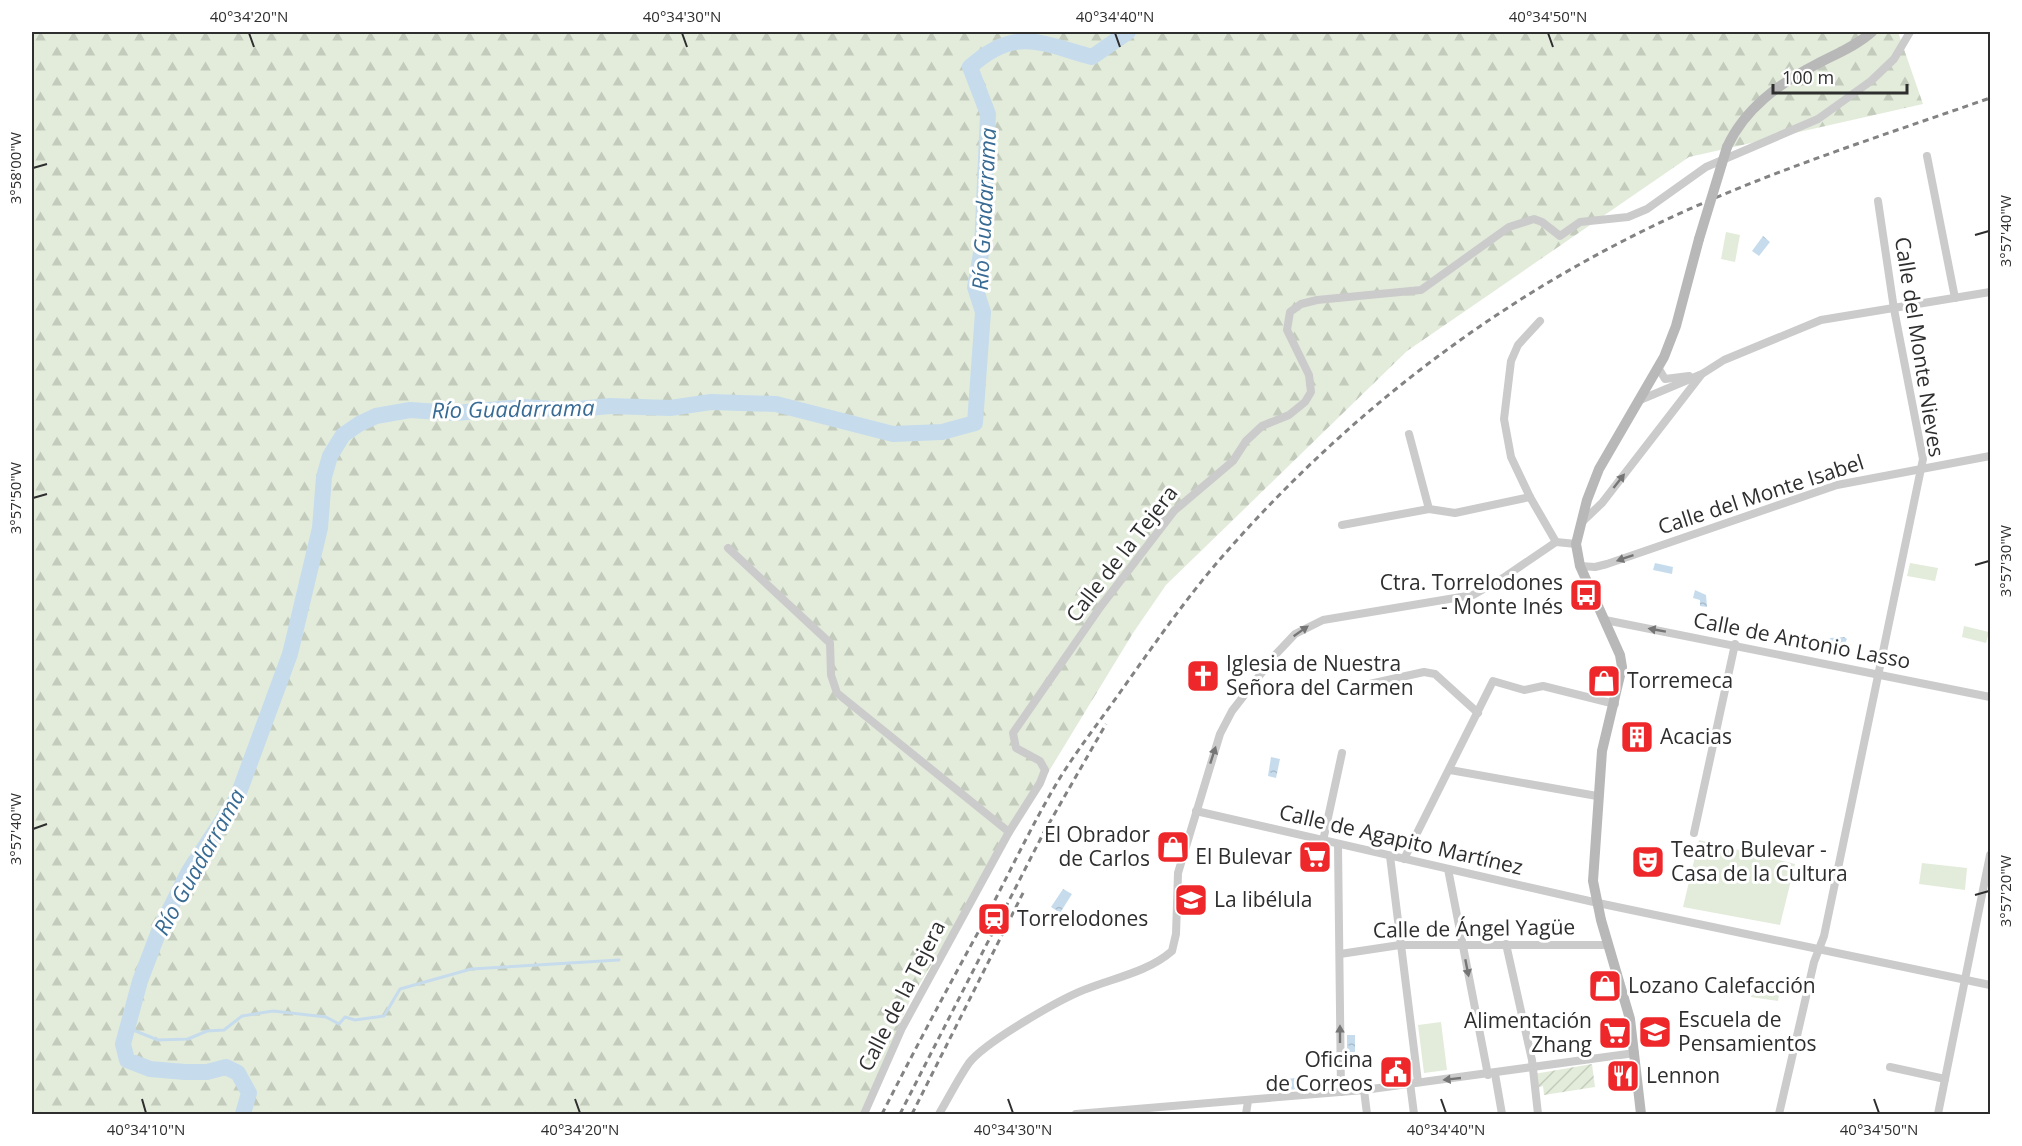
<svg xmlns="http://www.w3.org/2000/svg" width="2022" height="1146" font-family="'Open Sans',sans-serif">
	<style>
		.green { fill: #e3ecdb }
		.forest { fill: url(#forest-firs) }
		.garden { fill: url(#garden-furrows) }
		.water { fill: url(#water-ripples) }
		.lines { fill: none; stroke-linecap: round; stroke-linejoin: round }
		.stream { stroke: #c6dced; stroke-width: 3 }
		.river { stroke: #c6dced; stroke-width: 16 }
		.street { stroke: #cbcbcb; stroke-width: 8 }
		.secondary { stroke: #b8b8b8; stroke-width: 10 }
		.rail { stroke: #838383; stroke-width: 3; stroke-dasharray: 6 4.5; stroke-linecap: butt }
		.secondary-bridge { stroke: #b8b8b8; stroke-width: 10 }
		.oneway { fill: #757575 }
		.ticks { fill: none; stroke: #2e2e2e; stroke-width: 2 }
		.labels { text-anchor: middle; stroke-width: 6; stroke-linejoin: round; paint-order: stroke }
		.street-label { font-size: 21px; fill: #2e2e2e; stroke: #fff }
		.poi-label { font-size: 21px; fill: #2e2e2e; stroke: #fff; text-anchor: start }
		.water-label { font-size: 22px; font-style: italic; fill: #386b94; stroke: #fff }
		.neatline { fill: none; stroke: #2e2e2e; stroke-width: 2 }
		.ticks-label { font-size: 15px; text-anchor: middle; fill: #2e2e2e }
	</style>
	<defs>
		<pattern id="forest-firs" width="22" height="20" patternUnits="userSpaceOnUse" patternTransform="scale(1.5)"><rect width="22" height="20" fill="#e3ecdb"/><path d="M5 1l3.5 6h-7zM16 11l3.5 6h-7z" fill="#c3cbbc"/></pattern>
		<pattern id="garden-furrows" width="10" height="10" patternUnits="userSpaceOnUse" patternTransform="scale(1.5)"><rect width="10" height="10" fill="#e3ecdb"/><path d="M-1 1l2-2M0 10L10 0M9 11l2-2" fill="none" stroke="#c3cbbc"/></pattern>
		<pattern id="water-ripples" width="26" height="14" patternUnits="userSpaceOnUse" patternTransform="scale(1.5)"><rect width="26" height="14" fill="#c6dced"/><path d="M2 4q2-2 4 0t4 0M15 11q2-2 4 0t4 0" fill="none" stroke="#aabdcc"/></pattern>
	</defs>
	<rect width="100%" height="100%" fill="#fff"/>
	<g class="green">
		<path d="M1726,232L1740,235L1735,262L1721,259Z"/>
		<path d="M1910,563L1938,568L1935,581L1907,576Z"/>
		<path d="M1964,626L1989,632L1986,643L1962,637Z"/>
		<path d="M1699,840L1795,864L1780,925L1683,907Z"/>
		<path d="M1922,863L1967,868L1965,890L1919,884Z"/>
		<path d="M1753,985L1780,988L1778,1001L1751,997Z"/>
		<path d="M1441,1022L1447,1070L1424,1073L1418,1025Z"/>
	</g>
	<path class="forest" d="M32,32H1898L1923,104L1689,157L1407,351L1166,585L1133,633L911,998L861,1114H32Z"/>
	<path class="garden" d="M1592,1064L1595,1087L1544,1095L1543,1086L1537,1088L1534,1074Z"/>
	<g class="water">
		<path d="M1763,236L1770,242L1759,256L1752,251Z"/>
		<path d="M1655,563L1673,567L1672,574L1653,570Z"/>
		<path d="M1695,590L1706,595L1707,607L1700,606V600L1693,598Z"/>
		<path d="M1844,637L1847,639L1844,645L1828,643L1830,638Z"/>
		<path d="M1271,757L1280,759L1276,778L1268,776Z"/>
		<path d="M1063,889L1072,894L1060,913L1051,907Z"/>
		<rect x="1347" y="1035" width="8" height="17"/>
		<path d="M1295,1078L1297,1089L1278,1091L1276,1080Z"/>
	</g>
	<g class="lines">
		<path class="stream" d="M128,1028L158,1040L188,1039L207,1031L224,1030L242,1016L273,1011L326,1017L339,1024L345,1017L355,1020L384,1016L400,989L471,969L619,960"/>
		<path class="river" d="M243,1114L249,1093L238,1073L226,1067L207,1072H185L150,1069L127,1060L123,1044L140,981L159,931L188,873L237,798L290,654L320,528L324,477L330,456L343,435L359,424L376,416L410,410L455,413L523,407L567,410L610,406L670,408L711,402L776,404L893,434L942,432L975,423L983,312L975,287L982,248L988,114L970,67C1015,26 1040,43 1092,57L1128,32"/>
		<g class="street">
			<path d="M1927,156L1955,298"/>
			<path d="M1540,321L1518,345L1511,361L1504,419L1511,457L1530,497L1556,542"/>
			<path d="M1659,369L1665,379L1689,376"/>
			<path d="M1640,400L1702,374L1724,360L1821,320L1990,292"/>
			<path d="M1409,434L1429,509"/>
			<path d="M1582,522L1602,503L1701,375"/>
			<path d="M1342,525L1429,509L1455,513L1530,497"/>
			<path d="M728,548L830,643L831,675L837,693L1009,832"/>
			<path d="M1580,566L1595,567L1607,564L1837,485L1990,456"/>
			<path d="M1605,620L1990,697"/>
			<path d="M1365,685L1424,672L1435,674L1478,713"/>
			<path d="M1450,770L1597,796"/>
			<path d="M1196,811L1598,903L1990,985"/>
			<path d="M1694,833L1735,644"/>
			<path d="M1323,841L1342,753"/>
			<path d="M1338,845L1341,1092"/>
			<path d="M1390,856L1418,1082"/>
			<path d="M1404,859L1493,681L1524,690L1543,686L1615,704"/>
			<path d="M1448,869L1488,1075"/>
			<path d="M1506,944L1532,1060L1538,1114"/>
			<path d="M1340,954L1400,945H1609"/>
			<path d="M1890,1067L1945,1079"/>
			<path d="M1495,1074L1502,1114"/>
			<path d="M1410,1083L1414,1114"/>
			<path d="M1364,1090L1367,1114"/>
			<path d="M864,1114L902,1028L1009,832L1040,783L1045,770L1040,761L1016,748L1013,733L1101,606L1174,511L1233,461L1246,441L1262,426L1289,415L1305,402L1311,392L1309,375L1287,330L1290,312L1301,304L1317,300L1421,290L1509,227L1534,219L1542,222L1560,236L1580,222L1628,217L1647,209L1706,167L1818,119L1871,81L1894,59L1910,32"/>
			<path d="M939,1114C949,1097 958,1079 969,1063C985,1042 1063,997 1089,988C1118,977 1149,971 1172,951L1176,934L1178,873L1220,734L1232,711L1277,653L1295,634L1323,620L1473,595L1503,578L1556,542L1576,544"/>
			<path d="M1076,1114L1364,1090L1635,1053"/>
			<path d="M1246,1114L1248,1101"/>
			<path d="M1779,1114L1814,962L1824,936L1923,459L1894,309L1878,201"/>
			<path d="M1938,1114L1990,855"/>
		</g>
		<g class="secondary">
			<path d="M1727,147C1745,108 1780,83 1817,64C1836,54 1856,46 1872,32"/>
			<path d="M1641,1114L1630,1019L1601,920L1593,881L1602,751L1622,667L1620,655L1580,566L1576,544L1587,500L1599,469L1664,357L1676,326L1699,239"/>
		</g>
		<g class="rail">
			<path d="M882,1114C914,1051 947,989 981,927C1007,878 1030,828 1058,781C1077,750 1100,721 1121,691C1150,650 1178,610 1210,571C1325,435 1466,321 1625,240C1741,180 1867,141 1990,98"/>
			<path d="M900,1114L1043,834L1106,724"/>
			<path d="M912,1114L1025,889"/>
		</g>
		<path class="secondary-bridge" d="M1699,239L1727,147"/>
	</g>
	<defs><path id="oneway-solid" d="M-6-.8H1V-3.2L6.5 0L1 3.2V.8H-6Z" transform="scale(1.5)"/></defs>
	<g class="oneway">
		<use href="#oneway-solid" transform="translate(1619 481) rotate(-52)"/>
		<use href="#oneway-solid" transform="translate(1625 558) rotate(161)"/>
		<use href="#oneway-solid" transform="translate(1657 630) rotate(-170)"/>
		<use href="#oneway-solid" transform="translate(1301 631) rotate(-35)"/>
		<use href="#oneway-solid" transform="translate(1213 755) rotate(-72)"/>
		<use href="#oneway-solid" transform="translate(1467 968) rotate(79)"/>
		<use href="#oneway-solid" transform="translate(1340 1034) rotate(-90)"/>
		<use href="#oneway-solid" transform="translate(1452 1079) rotate(174)"/>
	</g>
	<path class="ticks" d="M249,33L254,47M682,33L687,47M1115,33L1120,47M1548,33L1553,47M33,168L47,164M1975,235L1989,231M33,498L47,494M1975,565L1989,561M33,829L47,824M1975,895L1989,891M142,1099L146,1113M575,1099L580,1113M1008,1099L1013,1113M1441,1099L1446,1113M1874,1099L1879,1113"/>
	<defs>
		<g id="bus-square" transform="scale(1.725)"><rect x="-9" y="-9" width="18" height="18" rx="4" fill="#ee272a" stroke="#fff"/><path d="M-5-6H5V4H4V6H2V4H-2V6H-4V4H-5ZM-3.5-4V0h7V-4ZM-3.5 1.2v1.5H-2V1.2ZM2 1.2v1.5H3.5V1.2Z" fill="#fff"/></g>
		<g id="church-square" transform="scale(1.725)"><rect x="-9" y="-9" width="18" height="18" rx="4" fill="#ee272a" stroke="#fff"/><path d="M-1.2-6h2.4v3.5h3.3v2.4h-3.3V6h-2.4V-.1h-3.3v-2.4h3.3Z" fill="#fff"/></g>
		<g id="shop-square" transform="scale(1.725)"><rect x="-9" y="-9" width="18" height="18" rx="4" fill="#ee272a" stroke="#fff"/><path d="M-5-2.5h2.3a2.7 3.5 0 0 1 5.4 0H5L5.5 6h-11ZM-1.5-2.5h3a1.5 2.3 0 0 0-3 0Z" fill="#fff"/></g>
		<g id="building-square" transform="scale(1.725)"><rect x="-9" y="-9" width="18" height="18" rx="4" fill="#ee272a" stroke="#fff"/><path d="M-4-6H4V6H1V3H-1V6H-4ZM-2.5-4.3h1.7v1.8h-1.7ZM.8-4.3h1.7v1.8H.8ZM-2.5-1h1.7V.8h-1.7ZM.8-1h1.7V.8H.8Z" fill="#fff"/></g>
		<g id="supermarket-square" transform="scale(1.725)"><rect x="-9" y="-9" width="18" height="18" rx="4" fill="#ee272a" stroke="#fff"/><path d="M-6-5.5h2.5l.6 2H6L4.5 2H-2.5L-4.4-4H-6ZM-1.5 3.2a1.3 1.3 0 1 0 .1 0ZM3 3.2a1.3 1.3 0 1 0 .1 0Z" fill="#fff"/></g>
		<g id="theatre-square" transform="scale(1.725)"><rect x="-9" y="-9" width="18" height="18" rx="4" fill="#ee272a" stroke="#fff"/><path d="M-5-5.5Q0-4 5-5.5V0Q5 5 0 6Q-5 5-5 0ZM-3.3-2.5H-1v1.5H-3.3ZM1-2.5H3.3v1.5H1ZM-2.8 1Q0 5.5 2.8 1Z" fill="#fff"/></g>
		<g id="school-square" transform="scale(1.725)"><rect x="-9" y="-9" width="18" height="18" rx="4" fill="#ee272a" stroke="#fff"/><path d="M0-5L7-2L0 1L-7-2ZM-4 1L0 2.5L4 1V4Q0 6-4 4Z" fill="#fff"/></g>
		<g id="station-square" transform="scale(1.725)"><rect x="-9" y="-9" width="18" height="18" rx="4" fill="#ee272a" stroke="#fff"/><path d="M-3-6H3Q5-6 5-4V2Q5 4 3 4L4.5 6H3L1.5 4h-3L-3 6H-4.5L-3 4Q-5 4-5 2V-4Q-5-6-3-6ZM-3.5-4v3h7v-3ZM-3.5 1v1.5H-2V1ZM2 1v1.5H3.5V1Z" fill="#fff"/></g>
		<g id="civic-square" transform="scale(1.725)"><rect x="-9" y="-9" width="18" height="18" rx="4" fill="#ee272a" stroke="#fff"/><path d="M-.6-6.5H3V-4.5H.6V-3L4-1V1h2V6H-6V1h2V-1L-.6-3ZM-1.2 2.5V6h2.4V2.5Z" fill="#fff"/></g>
		<g id="restaurant-square" transform="scale(1.725)"><rect x="-9" y="-9" width="18" height="18" rx="4" fill="#ee272a" stroke="#fff"/><path d="M-5-6h1v4h1v-4h1v4h1v-4h1v5L-1.5 .5V6h-2V.5L-5-1ZM5-6V6H3V1.5H1.5Q1.5-4 5-6Z" fill="#fff"/></g>
	</defs>
	<g fill-rule="evenodd">
		<use href="#bus-square" x="1586" y="595"/>
		<use href="#church-square" x="1203" y="676"/>
		<use href="#shop-square" x="1604" y="681"/>
		<use href="#building-square" x="1637" y="737"/>
		<use href="#shop-square" x="1173" y="847"/>
		<use href="#supermarket-square" x="1315" y="857"/>
		<use href="#theatre-square" x="1648" y="862"/>
		<use href="#school-square" x="1191" y="900"/>
		<use href="#station-square" x="994" y="919"/>
		<use href="#shop-square" x="1605" y="986"/>
		<use href="#school-square" x="1655" y="1032"/>
		<use href="#supermarket-square" x="1615" y="1033"/>
		<use href="#civic-square" x="1396" y="1072"/>
		<use href="#restaurant-square" x="1623" y="1076"/>
	</g>
	<g class="labels">
		<g class="street-label">
			<text transform="translate(1919 347) rotate(81)" y="7">Calle del Monte Nieves</text>
			<text transform="translate(1761 495) rotate(-18)" y="7">Calle del Monte Isabel</text>
			<text transform="translate(1122 554) rotate(-52)" y="7">Calle de la Tejera</text>
			<text transform="translate(1802 641) rotate(11)" y="7">Calle de Antonio Lasso</text>
			<text transform="translate(1401 840) rotate(13)" y="7">Calle de Agapito Martínez</text>
			<text transform="translate(1474 929) rotate(-1)" y="7">Calle de Ángel Yagüe</text>
			<text transform="translate(902 996) rotate(-63)" y="7">Calle de la Tejera</text>
		</g>
		<g class="poi-label">
			<text x="1563" y="590" text-anchor="end">Ctra. Torrelodones<tspan x="1563" dy="24">- Monte Inés</tspan></text>
			<text x="1226" y="671">Iglesia de Nuestra<tspan x="1226" dy="24">Señora del Carmen</tspan></text>
			<text x="1627" y="688">Torremeca</text>
			<text x="1660" y="744">Acacias</text>
			<text x="1150" y="842" text-anchor="end">El Obrador<tspan x="1150" dy="24">de Carlos</tspan></text>
			<text x="1671" y="857">Teatro Bulevar -<tspan x="1671" dy="24">Casa de la Cultura</tspan></text>
			<text x="1292" y="864" text-anchor="end">El Bulevar</text>
			<text x="1214" y="907">La libélula</text>
			<text x="1017" y="926">Torrelodones</text>
			<text x="1628" y="993">Lozano Calefacción</text>
			<text x="1678" y="1027">Escuela de<tspan x="1678" dy="24">Pensamientos</tspan></text>
			<text x="1592" y="1028" text-anchor="end">Alimentación<tspan x="1592" dy="24">Zhang</tspan></text>
			<text x="1373" y="1067" text-anchor="end">Oficina<tspan x="1373" dy="24">de Correos</tspan></text>
			<text x="1646" y="1083">Lennon</text>
		</g>
		<g class="water-label">
			<text transform="translate(984 209) rotate(-87)" y="8">Río Guadarrama</text>
			<text transform="translate(513 409) rotate(-1)" y="8">Río Guadarrama</text>
			<text transform="translate(199 862) rotate(-61)" y="8">Río Guadarrama</text>
		</g>
	</g>
	<rect width="2022" height="1146" fill="none" stroke="#ffffff" stroke-width="66"/>
	<path d="M1773 84v9h134v-9" fill="none" stroke="#2e2e2e" stroke-width="3"/>
	<text x="1782" y="84" font-size="18" fill="#2e2e2e" stroke="#ffffff" stroke-width="4.5" paint-order="stroke">100 m</text>
	<rect x="33" y="33" width="1956" height="1080" class="neatline"/>
	<g class="ticks-label">
		<text x="249" y="22">40°34'20"N</text>
		<text x="682" y="22">40°34'30"N</text>
		<text x="1115" y="22">40°34'40"N</text>
		<text x="1548" y="22">40°34'50"N</text>
		<text transform="translate(16 168) rotate(-90)" y="5">3°58'00"W</text>
		<text transform="translate(2006 231) rotate(-90)" y="5">3°57'40"W</text>
		<text transform="translate(16 498) rotate(-90)" y="5">3°57'50"W</text>
		<text transform="translate(2006 561) rotate(-90)" y="5">3°57'30"W</text>
		<text transform="translate(16 829) rotate(-90)" y="5">3°57'40"W</text>
		<text transform="translate(2006 891) rotate(-90)" y="5">3°57'20"W</text>
		<text x="146" y="1135">40°34'10"N</text>
		<text x="580" y="1135">40°34'20"N</text>
		<text x="1013" y="1135">40°34'30"N</text>
		<text x="1446" y="1135">40°34'40"N</text>
		<text x="1879" y="1135">40°34'50"N</text>
	</g>
</svg>
